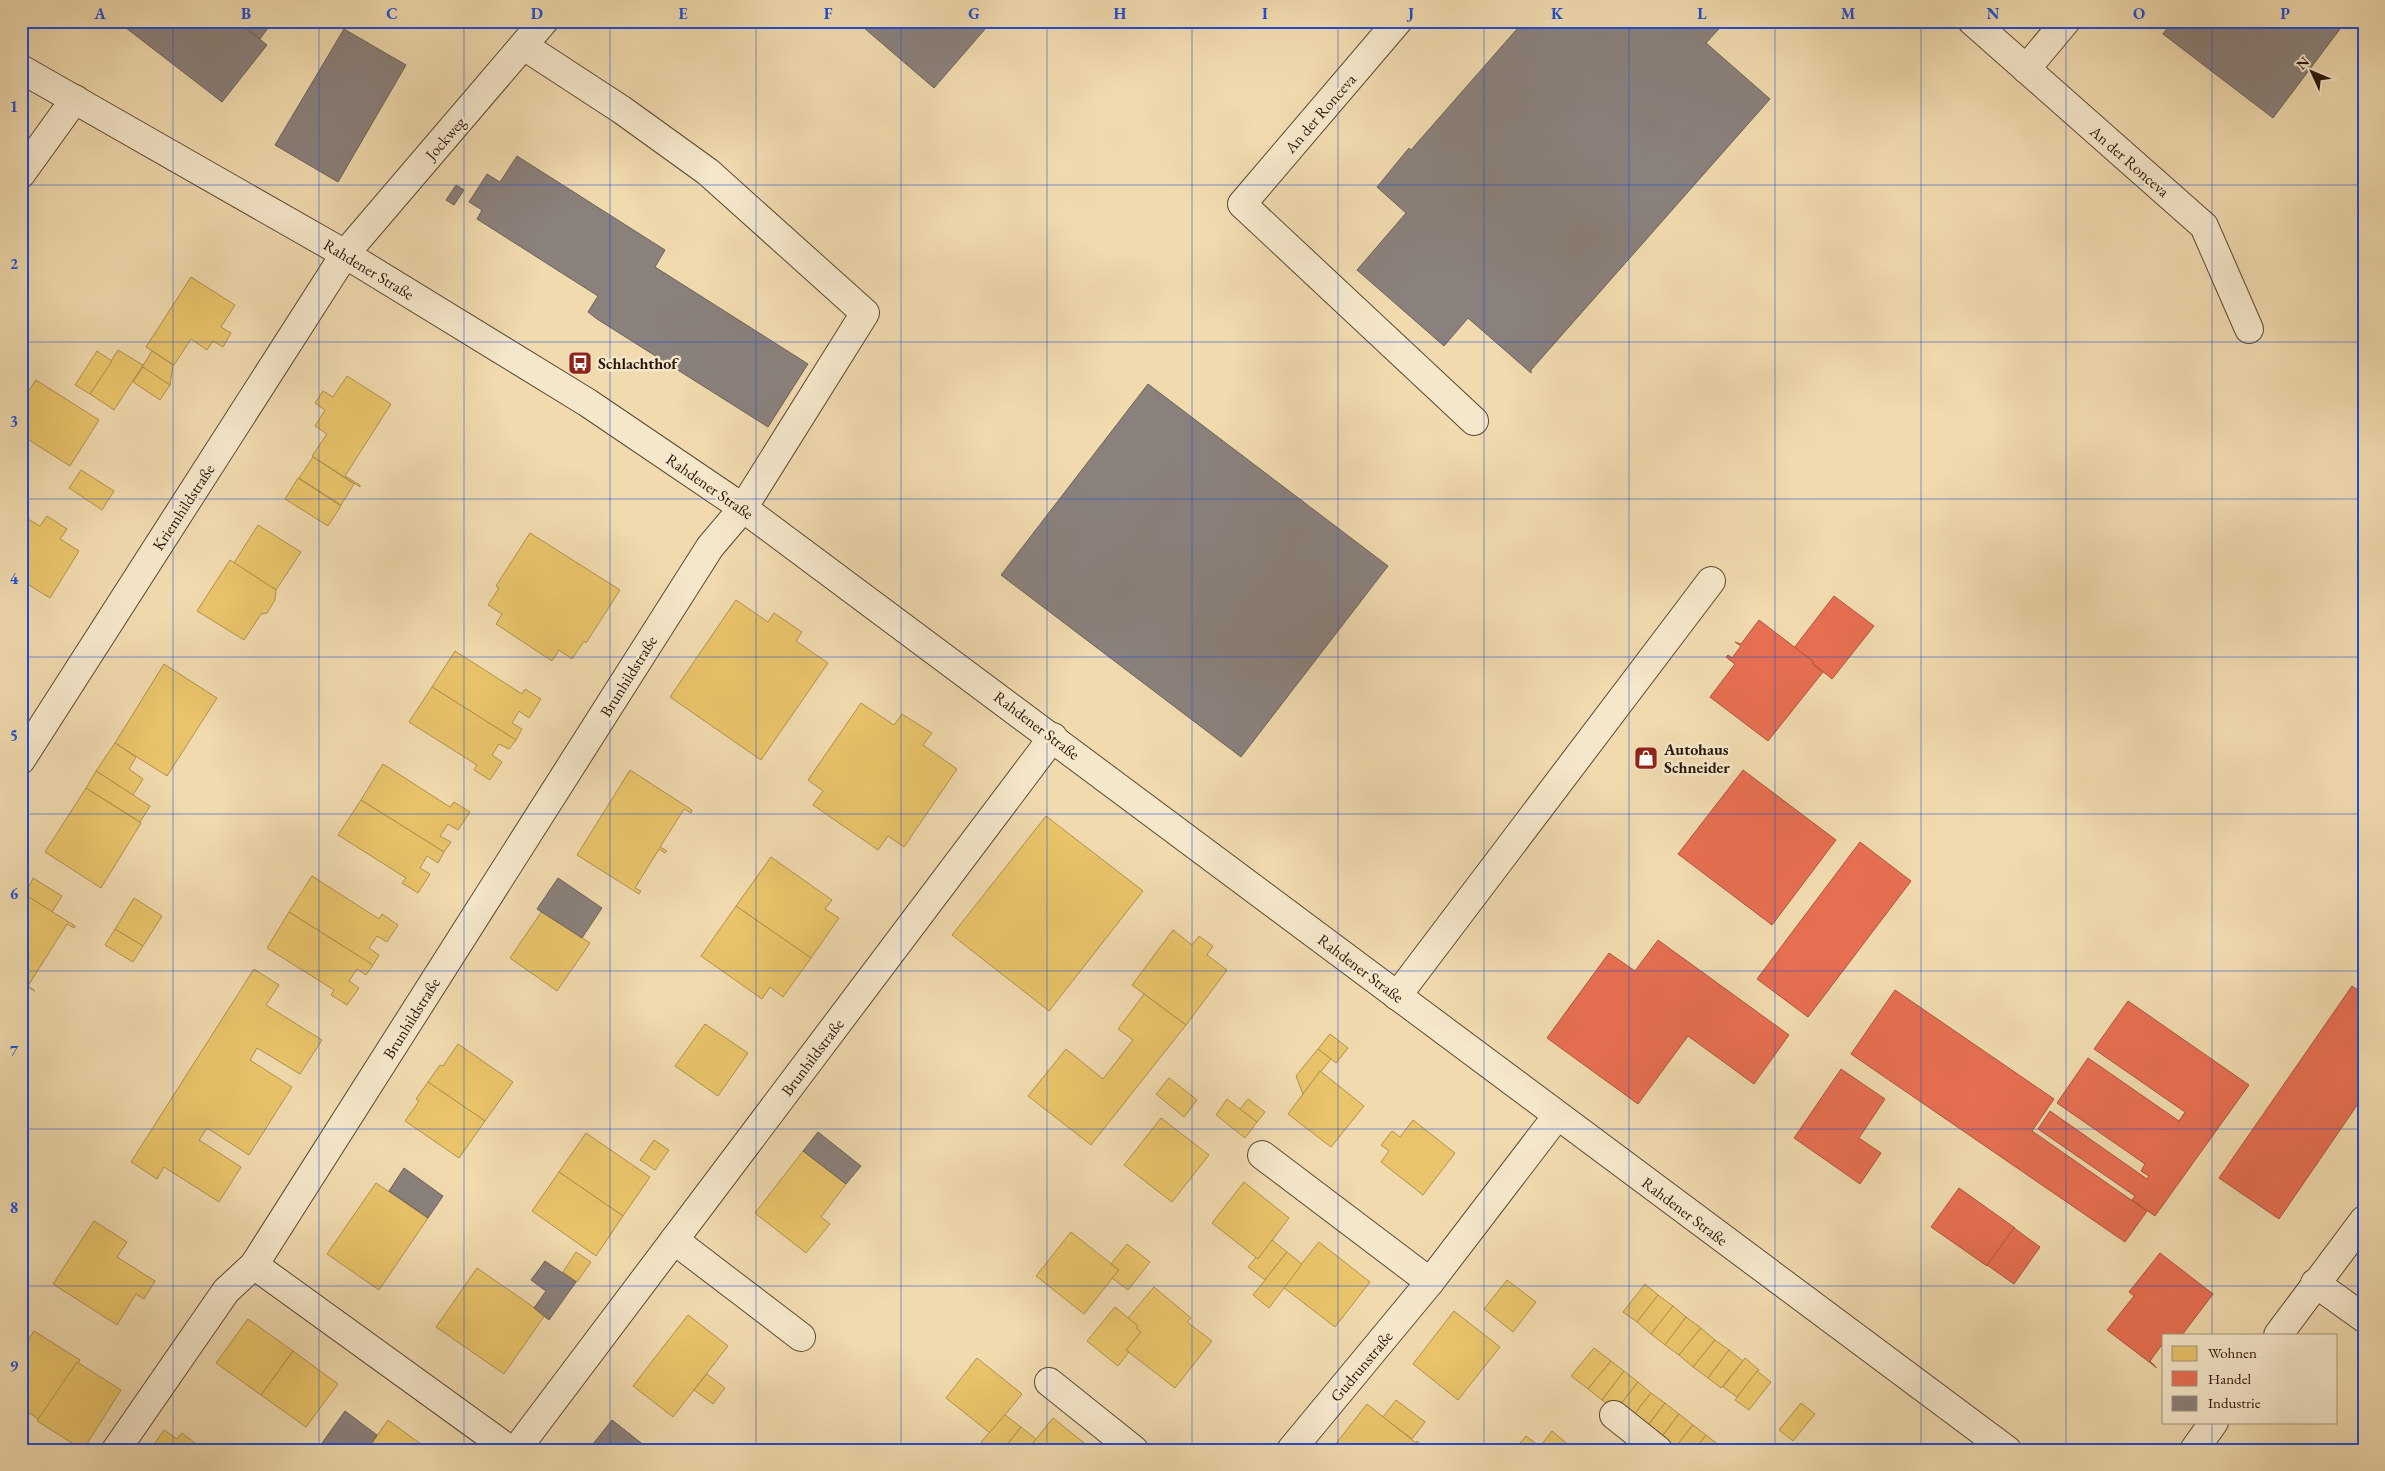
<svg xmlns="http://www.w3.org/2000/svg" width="2385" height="1471" font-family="'EB Garamond',serif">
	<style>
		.homes { fill: #e9c46a; stroke: #b0904e }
		.shops { fill: #e76f51; stroke: #ae553c }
		.industry { fill: #8a817c; stroke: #6d615a }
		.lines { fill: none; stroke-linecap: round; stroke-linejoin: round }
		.minor-casing { stroke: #5c4834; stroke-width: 30 }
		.minor { stroke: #f5e7ca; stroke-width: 28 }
		.grid { fill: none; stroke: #1d4ed8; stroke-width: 1; stroke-opacity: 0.55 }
		.labels { text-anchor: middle; stroke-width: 5; stroke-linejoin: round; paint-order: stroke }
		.street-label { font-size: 16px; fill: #2a170b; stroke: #f5e7ca }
		.poi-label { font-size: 16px; font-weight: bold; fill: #2a170b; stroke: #f5e7ca; text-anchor: start }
		.neatline { fill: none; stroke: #1d4ed8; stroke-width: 2 }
		.grid-label { font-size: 16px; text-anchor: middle; font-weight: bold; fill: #1d4ed8 }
	</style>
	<rect width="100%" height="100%" fill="#f0daae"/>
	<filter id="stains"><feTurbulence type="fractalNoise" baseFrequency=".004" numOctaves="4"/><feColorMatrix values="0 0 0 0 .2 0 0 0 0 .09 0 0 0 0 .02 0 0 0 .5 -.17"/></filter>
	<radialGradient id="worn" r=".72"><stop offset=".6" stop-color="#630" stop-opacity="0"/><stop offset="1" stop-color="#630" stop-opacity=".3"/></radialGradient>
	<g class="homes">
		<path d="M191,277L235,305L221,327L231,333L223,347L213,341L207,350L191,339L174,365L146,347Z"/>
		<path d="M118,350L143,365L114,410L90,394Z"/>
		<path d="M97,351L112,361L90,394L75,385Z"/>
		<path d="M152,351L173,365L170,385L142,367Z"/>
		<path d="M143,367L170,385L160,400L133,382Z"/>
		<path d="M347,376L391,404L345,476L360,485V487L312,456L327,434L315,426L325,410L315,403L323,391L333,397Z"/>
		<path d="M36,380L99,420L70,466L21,435V402Z"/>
		<path d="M313,457L354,484L341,505L299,478Z"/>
		<path d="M81,470L114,491L102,510L69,488Z"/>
		<path d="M298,478L341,506L328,526L285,499Z"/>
		<path d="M21,515L40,526L47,516L67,529L60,539L79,551L50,598L21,580Z"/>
		<path d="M258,525L301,552L276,590L234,563Z"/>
		<path d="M530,533L620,590L586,643L584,641L572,659L559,650L552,661L496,624L502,614L488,605L499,588L496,586Z"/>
		<path d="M230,560L276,590L275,600L267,613L261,614L244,640L197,611Z"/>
		<path d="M736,600L768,622L774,613L802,632L796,641L828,663L761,760L670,697Z"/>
		<path d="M455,651L522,694L525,689L541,699L529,718L519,711L512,723L522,729L516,740L432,687Z"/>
		<path d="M164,664L217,698L167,776L115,743Z"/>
		<path d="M432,687L516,740L509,749L499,744L492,755L502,762L490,780L474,770L477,765L409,722Z"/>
		<path d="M861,703L894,725L902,714L932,733L923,745L957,769L904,847L888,836L878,850L813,805L823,791L808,780Z"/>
		<path d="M115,743L136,757L129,769L143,779L133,795L96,771Z"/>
		<path d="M383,764L450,807L454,802L470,812L458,830L448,824L440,836L451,842L444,852L361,800Z"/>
		<path d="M630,770L692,810L691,813L684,809L660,847L667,851L665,853L659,849L635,888L641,891L639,894L577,855Z"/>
		<path d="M96,771L150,806L140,822L86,788Z"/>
		<path d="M86,788L141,823L101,888L45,852Z"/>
		<path d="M361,800L444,852L438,863L427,856L420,868L430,874L418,893L402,883L406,878L338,835Z"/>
		<path d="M1046,816L1143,891L1049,1011L952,935Z"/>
		<path d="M771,857L832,900L825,909L839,918L811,958L736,906Z"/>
		<path d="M312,876L379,919L382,914L398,925L387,942L377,936L369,948L379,955L373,965L289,912Z"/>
		<path d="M33,878L62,896L52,912L25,895Z"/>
		<path d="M21,892L75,926L74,928L67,924L28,986L35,991L21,983Z"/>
		<path d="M134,898L162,916L143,946L115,929Z"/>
		<path d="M736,906L811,958L783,997L770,987L762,999L701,956Z"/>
		<path d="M542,911L590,943L557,991L510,958Z"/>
		<path d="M289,912L373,965L366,975L357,969L349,981L359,988L347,1005L331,995L334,990L267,948Z"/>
		<path d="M115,929L143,946L133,962L105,945Z"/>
		<path d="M1173,930L1192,945L1199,936L1213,946L1207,955L1227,970L1186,1025L1132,985Z"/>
		<path d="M254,969L279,985L266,1005L322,1040L300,1074L257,1048L250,1060L292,1087L249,1155L207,1128L199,1140L241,1167L219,1202L164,1167L157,1179L131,1162Z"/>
		<path d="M1144,994L1186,1025L1091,1145L1028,1096L1066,1049L1103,1079L1133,1040L1118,1029Z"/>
		<path d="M705,1024L748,1053L718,1096L675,1066Z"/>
		<path d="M1330,1034L1348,1048L1336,1063L1318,1049Z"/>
		<path d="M458,1044L513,1082L485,1121L428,1082L440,1065L443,1066Z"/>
		<path d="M1318,1049L1331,1059L1303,1094L1296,1076Z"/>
		<path d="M1320,1071L1364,1106L1331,1147L1288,1114Z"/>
		<path d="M1169,1078L1197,1100L1184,1117L1156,1094Z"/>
		<path d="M428,1082L485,1121L459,1158L405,1121L419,1101L416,1099Z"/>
		<path d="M1227,1099L1257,1122L1245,1138L1216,1115Z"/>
		<path d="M1248,1099L1265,1112L1257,1122L1240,1109Z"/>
		<path d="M1161,1118L1209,1155L1172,1202L1124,1165Z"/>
		<path d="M1413,1120L1455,1153L1423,1195L1381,1162L1389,1151L1381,1145L1392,1131L1400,1137Z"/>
		<path d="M586,1133L650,1177L623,1216L559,1172Z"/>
		<path d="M654,1140L669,1150L655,1170L640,1160Z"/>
		<path d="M803,1151L846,1184L821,1217L830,1224L806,1253L755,1213Z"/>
		<path d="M559,1172L623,1216L596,1256L532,1211Z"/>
		<path d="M1244,1182L1289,1218L1258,1259L1212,1223Z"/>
		<path d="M376,1183L428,1218L379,1290L327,1254Z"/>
		<path d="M94,1221L127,1242L117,1257L155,1281L144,1299L136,1294L117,1325L53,1284Z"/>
		<path d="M1071,1232L1119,1270L1084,1314L1036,1276Z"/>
		<path d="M1272,1240L1287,1252L1265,1280L1248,1267L1256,1257L1258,1259Z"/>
		<path d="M1319,1242L1370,1282L1335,1327L1283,1287Z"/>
		<path d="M1127,1244L1150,1262L1128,1290L1112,1278L1119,1270L1111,1264Z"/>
		<path d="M576,1252L591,1262L577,1282L563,1272Z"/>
		<path d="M1287,1252L1302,1264L1269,1308L1253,1295Z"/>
		<path d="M477,1268L545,1315L504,1374L436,1327Z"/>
		<path d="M1507,1280L1536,1302L1513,1332L1484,1309Z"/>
		<path d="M1645,1284L1658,1295L1637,1322L1623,1312Z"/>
		<path d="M1154,1287L1191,1318L1187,1322L1212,1341L1175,1388L1126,1350L1141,1332L1136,1328L1138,1326L1128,1318Z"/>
		<path d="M1658,1295L1673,1306L1651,1334L1637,1322Z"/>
		<path d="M1673,1306L1686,1317L1665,1345L1651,1334Z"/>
		<path d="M1115,1307L1138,1326L1136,1328L1141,1332L1126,1350L1129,1352L1118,1366L1087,1341Z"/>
		<path d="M1454,1311L1500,1347L1458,1400L1413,1364Z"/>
		<path d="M688,1315L728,1346L673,1417L633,1386Z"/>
		<path d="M1686,1317L1701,1328L1679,1355L1665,1345Z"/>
		<path d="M248,1319L293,1351L261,1395L216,1363Z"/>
		<path d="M1701,1328L1715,1340L1693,1367L1679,1355Z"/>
		<path d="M34,1331L80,1360L40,1420L21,1408V1351Z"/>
		<path d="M1715,1340L1729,1350L1708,1378L1693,1367Z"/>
		<path d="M1594,1348L1611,1361L1588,1389L1571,1376Z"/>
		<path d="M1729,1350L1743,1361L1721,1388L1708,1378Z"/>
		<path d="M293,1351L338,1384L306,1427L261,1395Z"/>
		<path d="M977,1358L1022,1394L990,1433L946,1398Z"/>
		<path d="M1745,1358L1759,1370L1737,1397L1723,1387Z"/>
		<path d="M1611,1361L1624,1371L1602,1400L1588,1389Z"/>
		<path d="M77,1362L121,1390L83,1450L37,1421Z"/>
		<path d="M1624,1371L1638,1382L1616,1410L1602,1400Z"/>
		<path d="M1757,1371L1771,1382L1749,1410L1735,1400Z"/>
		<path d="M707,1374L725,1388L713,1404L694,1390Z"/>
		<path d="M1638,1382L1651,1393L1629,1421L1616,1410Z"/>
		<path d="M1651,1393L1665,1403L1643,1432L1629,1421Z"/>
		<path d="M1396,1400L1425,1422L1412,1439L1383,1417Z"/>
		<path d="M1665,1403L1679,1414L1657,1443L1643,1432Z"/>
		<path d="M1801,1403L1815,1414L1793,1441L1779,1430Z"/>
		<path d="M1367,1404L1416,1443L1417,1441L1428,1450H1339L1334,1446Z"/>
		<path d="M1679,1414L1693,1425L1673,1450H1666L1657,1443Z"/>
		<path d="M1005,1415L1021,1427L1003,1450H991L981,1442Z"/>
		<path d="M1053,1418L1093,1450H1027Z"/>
		<path d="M388,1420L429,1450H367Z"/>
		<path d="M1693,1425L1706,1435L1695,1450H1673Z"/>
		<path d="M1021,1427L1036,1439L1027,1450H1003Z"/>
		<path d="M164,1430L177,1439L182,1433L204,1450H150Z"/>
		<path d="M1552,1431L1572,1448L1571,1450H1537Z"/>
		<path d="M1706,1435L1725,1450H1695Z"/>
		<path d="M1526,1436L1539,1446L1537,1450H1514Z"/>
	</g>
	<g class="shops">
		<path d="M1834,596L1874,626L1832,679L1794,648Z"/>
		<path d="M1759,620L1814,662L1812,664L1823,672L1768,741L1710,697L1735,664L1726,657L1728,655L1732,658L1741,646L1735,642L1741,644Z"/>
		<path d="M1743,770L1836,840L1772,925L1678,854Z"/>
		<path d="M1860,842L1911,881L1808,1017L1757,979Z"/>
		<path d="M1658,940L1789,1035L1754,1084L1688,1036L1638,1104L1547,1038L1609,953L1635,971Z"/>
		<path d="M2352,986L2364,994V1095L2279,1219L2219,1178Z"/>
		<path d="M1895,990L2054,1099L2032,1131L2147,1211L2125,1242L1851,1054Z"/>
		<path d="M2128,1001L2249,1085L2155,1216L2132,1200L2135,1196L2038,1129L2050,1111L2147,1179L2149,1176L2141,1171L2145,1164L2057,1103L2088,1058L2179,1121L2185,1112L2094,1049Z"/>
		<path d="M1841,1069L1885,1099L1859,1138L1881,1153L1860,1184L1794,1138Z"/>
		<path d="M1959,1188L2015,1228L1987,1266L1931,1227Z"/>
		<path d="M2014,1228L2040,1247L2014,1284L1987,1265Z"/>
		<path d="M2160,1253L2213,1294L2182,1335H2164V1342L2150,1361L2157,1368L2107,1330L2134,1296L2129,1292Z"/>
	</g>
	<g class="industry">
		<path d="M117,21H237L267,45L222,102Z"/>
		<path d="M237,21H273L260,39Z"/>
		<path d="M868,21H992L934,88L863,27Z"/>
		<path d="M1524,21H1726L1706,43L1770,99L1531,370V373L1468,318L1444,346L1357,270L1406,213L1377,187L1409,148L1411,150Z"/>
		<path d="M2172,21H2346L2273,118L2163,34Z"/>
		<path d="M344,29L406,65L338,182L275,145Z"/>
		<path d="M517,156L665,250L655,267L808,364L768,427L597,319L588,312L598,296L477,219L482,210L469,202L487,174L500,182Z"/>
		<path d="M456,185L464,190L454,205L446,200Z"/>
		<path d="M1148,384L1388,566L1241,757L1001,575Z"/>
		<path d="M558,878L602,908L582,938L537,909Z"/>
		<path d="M818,1132L861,1166L846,1184L803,1151Z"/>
		<path d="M404,1168L443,1196L428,1218L389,1191Z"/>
		<path d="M545,1261L576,1282L549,1320L534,1308L546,1291L531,1280Z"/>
		<path d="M345,1411L377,1435L367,1450H317Z"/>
		<path d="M612,1420L650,1450L589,1449Z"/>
	</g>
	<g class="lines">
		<g class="minor-casing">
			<g id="minor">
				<path d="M1398,21L1242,204L1474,421"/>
				<path d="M1972,21L2204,226L2249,329"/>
				<path d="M21,69L345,254L588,403L743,508L2007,1450"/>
				<path d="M2026,69L2066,21"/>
				<path d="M21,174L75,99"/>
				<path d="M21,760L345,254L544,21"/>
				<path d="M1397,996L1711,581"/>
				<path d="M1262,1155L1430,1282"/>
				<path d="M674,1240L801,1337"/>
				<path d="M2315,1283L2364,1318"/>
				<path d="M2278,1335L2364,1220"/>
				<path d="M1049,1382L1134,1450"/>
				<path d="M1614,1415L1658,1450"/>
				<path d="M116,1450L226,1291L254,1265"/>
				<path d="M510,1450L254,1265L710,547L743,508L865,313L708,172L622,110L524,46"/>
				<path d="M516,1450L1053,737"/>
				<path d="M1291,1450L1430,1282L1557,1116"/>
				<path d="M2194,1450L2214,1422"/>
			</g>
		</g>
		<use href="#minor" class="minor"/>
	</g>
	<path class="grid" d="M173,21V1450M319,21V1450M464,21V1450M610,21V1450M756,21V1450M901,21V1450M1047,21V1450M1192,21V1450M1338,21V1450M1484,21V1450M1629,21V1450M1775,21V1450M1921,21V1450M2066,21V1450M2212,21V1335M21,185H2364M21,342H2364M21,499H2364M21,657H2364M21,814H2364M21,971H2364M21,1129H2364M21,1286H2364M2212,1422V1450"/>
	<defs>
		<g id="bus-square" transform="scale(1.25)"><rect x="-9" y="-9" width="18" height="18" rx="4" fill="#8f2418" stroke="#f5e7ca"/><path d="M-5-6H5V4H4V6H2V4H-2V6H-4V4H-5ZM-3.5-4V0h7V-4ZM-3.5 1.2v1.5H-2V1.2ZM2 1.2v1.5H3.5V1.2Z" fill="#fff"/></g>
		<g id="shop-square" transform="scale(1.25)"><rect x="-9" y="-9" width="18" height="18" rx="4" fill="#8f2418" stroke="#f5e7ca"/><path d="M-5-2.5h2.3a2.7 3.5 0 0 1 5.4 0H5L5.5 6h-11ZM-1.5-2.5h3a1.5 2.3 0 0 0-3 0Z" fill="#fff"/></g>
	</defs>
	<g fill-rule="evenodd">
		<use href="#bus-square" x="580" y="363"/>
		<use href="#shop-square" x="1646" y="758"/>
	</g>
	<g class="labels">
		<g class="street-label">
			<text transform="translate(1320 113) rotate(-49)" y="6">An der Ronceva</text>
			<text transform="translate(445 138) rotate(-49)" y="6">Jockweg</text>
			<text transform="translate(2130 161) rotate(41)" y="6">An der Ronceva</text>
			<text transform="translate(369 269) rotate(31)" y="6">Rahdener Straße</text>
			<text transform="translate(710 486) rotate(35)" y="6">Rahdener Straße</text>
			<text transform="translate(183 507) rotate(-57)" y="6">Kriemhildstraße</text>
			<text transform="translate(628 676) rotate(-58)" y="6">Brunhildstraße</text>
			<text transform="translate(1037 725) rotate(37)" y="6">Rahdener Straße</text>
			<text transform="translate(1361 968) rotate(37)" y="6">Rahdener Straße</text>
			<text transform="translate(411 1018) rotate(-58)" y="6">Brunhildstraße</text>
			<text transform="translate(812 1057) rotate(-53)" y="6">Brunhildstraße</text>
			<text transform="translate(1685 1211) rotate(37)" y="6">Rahdener Straße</text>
			<text transform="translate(1361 1366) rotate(-50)" y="6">Gudrunstraße</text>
		</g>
		<g class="poi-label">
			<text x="598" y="369">Schlachthof</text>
			<text x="1664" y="755">Autohaus<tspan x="1664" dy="18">Schneider</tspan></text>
		</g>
	</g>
	<rect width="2385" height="1471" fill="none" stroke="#f0daae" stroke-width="55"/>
	<rect x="2162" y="1334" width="175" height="90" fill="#f5e7ca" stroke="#a4947e"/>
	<rect x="2172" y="1346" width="25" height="15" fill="#e9c46a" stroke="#a4947e"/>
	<text x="2208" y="1358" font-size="15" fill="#2a170b">Wohnen</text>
	<rect x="2172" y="1371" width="25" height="15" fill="#e76f51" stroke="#a4947e"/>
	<text x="2208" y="1384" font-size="15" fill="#2a170b">Handel</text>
	<rect x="2172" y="1396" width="25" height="15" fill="#8a817c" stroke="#a4947e"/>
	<text x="2208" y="1408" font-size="15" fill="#2a170b">Industrie</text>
	<g transform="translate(2312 72) rotate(314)" stroke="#f5e7ca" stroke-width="4" paint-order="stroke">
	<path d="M0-4L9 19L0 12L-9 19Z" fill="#2a170b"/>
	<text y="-8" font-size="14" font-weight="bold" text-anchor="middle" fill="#2a170b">N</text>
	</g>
	<rect x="28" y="28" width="2330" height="1416" class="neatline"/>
	<g class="grid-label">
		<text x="100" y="19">A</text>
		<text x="246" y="19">B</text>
		<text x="392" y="19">C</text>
		<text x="537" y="19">D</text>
		<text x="683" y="19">E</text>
		<text x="828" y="19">F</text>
		<text x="974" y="19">G</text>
		<text x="1120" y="19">H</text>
		<text x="1265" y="19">I</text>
		<text x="1411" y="19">J</text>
		<text x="1557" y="19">K</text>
		<text x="1702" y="19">L</text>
		<text x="1848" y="19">M</text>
		<text x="1993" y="19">N</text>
		<text x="2139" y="19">O</text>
		<text x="2285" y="19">P</text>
		<text x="14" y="112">1</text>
		<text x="14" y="269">2</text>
		<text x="14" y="427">3</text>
		<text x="14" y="584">4</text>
		<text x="14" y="741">5</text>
		<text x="14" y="899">6</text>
		<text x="14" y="1056">7</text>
		<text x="14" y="1213">8</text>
		<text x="14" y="1371">9</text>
	</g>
	<rect width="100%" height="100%" filter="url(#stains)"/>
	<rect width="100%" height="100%" fill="url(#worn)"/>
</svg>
